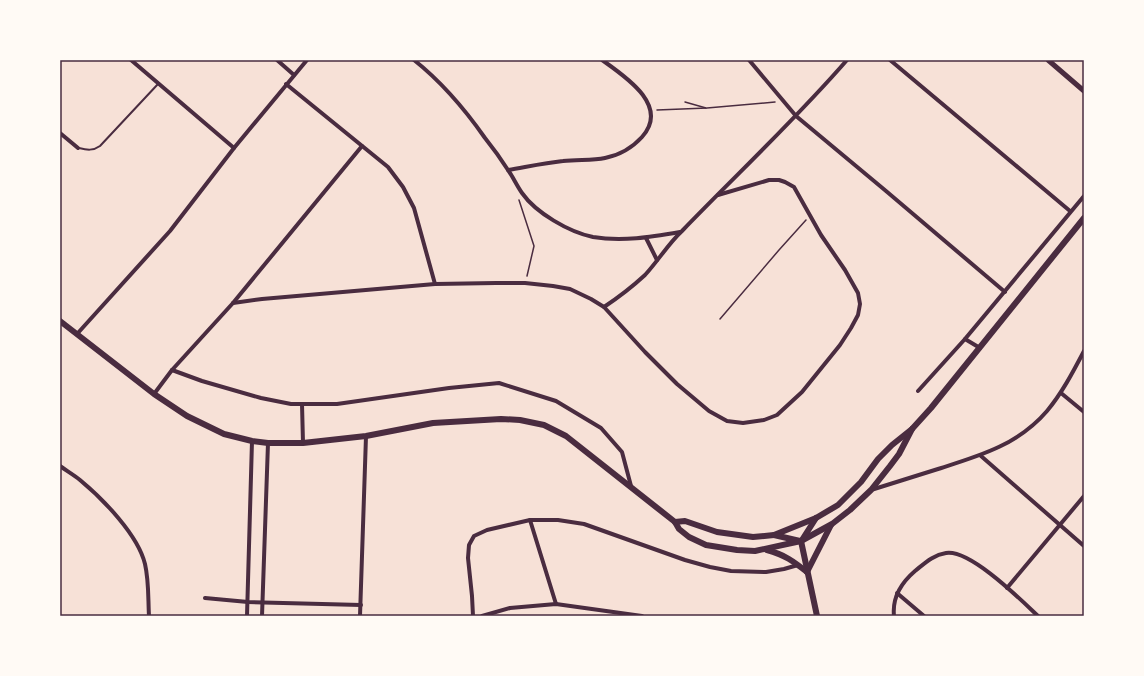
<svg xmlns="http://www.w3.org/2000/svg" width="1144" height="676" font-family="'Space Grotesk',sans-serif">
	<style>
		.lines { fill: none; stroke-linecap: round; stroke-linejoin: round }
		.path { stroke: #4a2c40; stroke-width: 1.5 }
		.service { stroke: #4a2c40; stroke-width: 2 }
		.minor { stroke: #4a2c40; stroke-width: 4 }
		.tertiary { stroke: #4a2c40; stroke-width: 5 }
		.primary { stroke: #4a2c40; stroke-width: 6 }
		.neatline { fill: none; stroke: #4a2c40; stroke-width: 1.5 }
	</style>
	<rect width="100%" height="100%" fill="#f7e1d7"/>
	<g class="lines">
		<g class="path">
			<path d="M685,102L706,108"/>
			<path d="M657,110L707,108L775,102"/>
			<path d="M519,200L534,246L527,276"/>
			<path d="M720,319L779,250L806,220"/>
		</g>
		<path class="service" d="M79,148C87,150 93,151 100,146L158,84"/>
		<g class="minor">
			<path d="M131,60L234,148"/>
			<path d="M277,60L294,75"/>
			<path d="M414,60C443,83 464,108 485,138C493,148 501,159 508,170C513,177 517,186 522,193C536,213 569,232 593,237C622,242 651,237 680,232"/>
			<path d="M749,60L796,116L886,191L1005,292"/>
			<path d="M890,60L1070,211"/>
			<path d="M286,84L388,167L403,187L414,208L435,284"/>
			<path d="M60,133L78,148"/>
			<path d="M508,170C526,167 544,163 563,161C577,159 592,161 605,158C620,155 632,148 642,137C670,106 626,77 602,60"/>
			<path d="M646,238L657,260"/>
			<path d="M233,303L262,299L435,284L496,283H525L553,286L570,289L591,299L604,307L645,352L677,384L709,411L727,421L743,423L764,420L777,415L802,392L840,345L851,328L858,315L860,304L858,293L845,270L821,235L794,187L785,182L779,180H769L718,195"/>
			<path d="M604,307C619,297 632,287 645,275C658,261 668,244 682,231C737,174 795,120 847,60"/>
			<path d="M77,334L170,231L234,148L307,60"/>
			<path d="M965,339L980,348"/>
			<path d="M172,370L202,381L261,398L291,404H337L449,388L499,383L556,401L601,428L622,452L631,486"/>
			<path d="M918,391L965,339L1084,196"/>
			<path d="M1061,393L1084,412"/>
			<path d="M154,394L172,370L233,303L362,146"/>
			<path d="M302,404L303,443"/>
			<path d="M981,456L1084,546"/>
			<path d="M60,466C67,471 74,475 80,480C103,499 138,535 145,564C149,581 148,599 149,616"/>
			<path d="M871,490C893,483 916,476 938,469C979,456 1018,445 1047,411C1062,393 1073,372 1084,351"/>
			<path d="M530,520L556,604"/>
			<path d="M1007,588L1084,496"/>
			<path d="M897,593L924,616"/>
			<path d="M205,598L248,602L361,605"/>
			<path d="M247,616L252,441"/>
			<path d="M262,616L268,443"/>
			<path d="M360,616L366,436"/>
			<path d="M473,616L472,596L468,558L469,545L474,536L487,530L530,520H558L584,524L685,560L710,567L731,571L766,572L784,569L798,565"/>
			<path d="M482,616L510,608L556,604L642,616"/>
			<path d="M894,616C892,597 901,583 915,571C925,563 933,555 946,553C970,549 1021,600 1038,616"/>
		</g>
		<path class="tertiary" d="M1048,60L1084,91"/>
		<g class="primary">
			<path d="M60,321L154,394L187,416L224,434L252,441L268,443H303L366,436L433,423L501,419L520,420L544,425L566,436L675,522L679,529L689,537L706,545L737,550L755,551L801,541L832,524L850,510L871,490L890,466L899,454L912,429"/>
			<path d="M675,522L685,521L717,532L753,537L774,535L816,518L838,505L861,482L878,459L892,445L912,429L931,408L1084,218"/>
			<path d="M774,535L800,541"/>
			<path d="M802,540L816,518"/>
			<path d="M801,541L817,616"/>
			<path d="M767,550C785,555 793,561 807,572"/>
			<path d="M807,572L831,525"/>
		</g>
	</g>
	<rect width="1144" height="676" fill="none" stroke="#fffaf5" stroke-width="122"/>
	<rect x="61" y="61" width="1022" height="554" class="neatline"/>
</svg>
